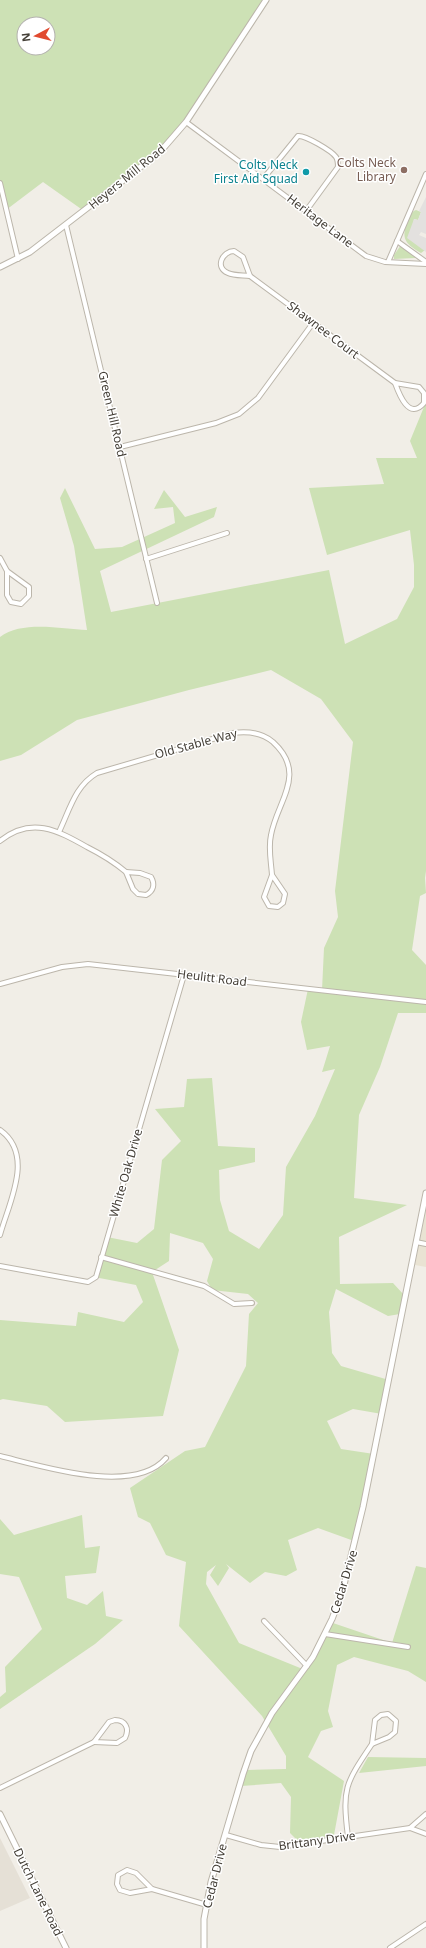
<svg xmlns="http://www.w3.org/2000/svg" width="426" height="1948" font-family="'Noto Sans',sans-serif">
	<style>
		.residential { fill: #e5e0d6 }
		.education { fill: #e9e3d3 }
		.green { fill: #cde1b5; fill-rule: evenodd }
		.parking { fill: #e3e1df }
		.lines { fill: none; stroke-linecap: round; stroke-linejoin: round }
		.minor-casing { stroke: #bcb6ab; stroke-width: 6 }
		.tertiary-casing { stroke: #bcb6ab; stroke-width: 7 }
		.minor { stroke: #fff; stroke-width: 4 }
		.tertiary { stroke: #fff; stroke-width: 5 }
		.education-dot { fill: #8d6e63; stroke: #fff; stroke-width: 1.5 }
		.culture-dot { fill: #0f9aa8; stroke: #fff; stroke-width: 1.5 }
		.labels { text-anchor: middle; stroke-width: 3; stroke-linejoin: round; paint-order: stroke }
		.education-label { font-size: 12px; fill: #785e54; stroke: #fff; text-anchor: end }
		.culture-label { font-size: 12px; fill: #0d838f; stroke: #fff; text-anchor: end }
		.street-label { font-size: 12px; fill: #443f37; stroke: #fff }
	</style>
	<rect width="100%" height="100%" fill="#f1eee7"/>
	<path class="residential" d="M0,1838L30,1898L0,1911Z"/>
	<path class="education" d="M426,1209V1267L415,1265Z"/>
	<g class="green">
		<path d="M0,0H266L179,132L84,211L43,182L6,210L0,186ZM24,24H48V48H24Z"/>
		<path d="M416,210L421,212L418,220L414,219L411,240L425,250L421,253C404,243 401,238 408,220C410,215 411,212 416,210Z"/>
		<path d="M401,245L416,257L415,258L394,259V255Z"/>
		<path d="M426,402V871L425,878L426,893L420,896L412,950L426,965V1013H398L380,1067L359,1115L354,1198L407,1205L339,1237L340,1284L393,1283L404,1295L400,1314L388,1316L336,1289L329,1312L332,1353L341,1366L389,1380L382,1414L353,1409L327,1421L341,1449L374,1454L354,1541L318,1528L288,1540L297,1570L286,1576L265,1572L250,1583L226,1564L229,1568L218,1586L210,1575L216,1565L207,1572L206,1584L239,1643L305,1670L330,1622L392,1643L416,1566L426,1568V1682L408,1671L354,1657L337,1665L328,1711L333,1727L321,1731L308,1757L344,1781L334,1835L299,1842L290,1833L291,1797L281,1783L241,1786L246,1770L286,1769V1756L262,1716L179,1626L186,1562L166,1555L150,1523L138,1517L130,1488L185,1451L205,1447L246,1366L249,1314L258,1303L248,1294L212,1290L207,1281L213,1259L203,1243L170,1233L169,1261L152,1272L179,1350L163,1416L65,1422L47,1406L3,1399L0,1400V1320L76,1326L78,1312L124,1322L143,1302L136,1285L94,1277L107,1237L137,1243L154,1229L162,1160L181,1141L155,1109L184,1107L187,1079L212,1078L218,1146L255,1148V1162L219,1170L220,1200L229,1231L259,1249L283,1215L286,1167L315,1116L335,1069L322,1072L330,1046L307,1050L301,1022L308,989L322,990L324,948L338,917L335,891L353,742L321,699L271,670L189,690L77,720L21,755L0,761V637C22,620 62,629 87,630L74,546L60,498L65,488L95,549L122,547L175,523L173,507L154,509L164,490L185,517L217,507L214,517L100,571L111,612L329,570L345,644L397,619L414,587V565L410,530L327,555L309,488L384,484L376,458H417L410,441Z"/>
		<path d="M82,1515L85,1548L100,1546L96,1573L65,1576L67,1598L87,1605L103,1591L106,1616L123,1620L95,1644L0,1709V1697L6,1692L5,1667L42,1629L19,1577L0,1574V1519L14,1535Z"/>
		<path d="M368,1757L426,1758V1766L359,1773Z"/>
	</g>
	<path class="parking" d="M426,197V234L421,232L419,235L426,238V252L407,238L414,219L418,220L421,212L419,211Z"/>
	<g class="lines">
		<g class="minor-casing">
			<g id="minor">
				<path d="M186,122L366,256L385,262L426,264"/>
				<path d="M263,179L298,136C305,135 332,151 336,157C338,160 338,164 338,167L306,211"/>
				<path d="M0,183L18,259"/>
				<path d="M66,225L157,603"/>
				<path d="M397,241L426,262"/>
				<path d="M234,251L243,257L250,276C244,275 234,276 228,273C214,267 223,251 234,251Z"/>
				<path d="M388,262L426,174"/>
				<path d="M250,276L395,383"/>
				<path d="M395,383L419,387L424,393V403C409,421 399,394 395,383Z"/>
				<path d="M120,447L216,423L239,414L258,398L313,323"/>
				<path d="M0,558L7,571"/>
				<path d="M146,559L227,533"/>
				<path d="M7,571L29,587V596L21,604L11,602L7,595Z"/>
				<path d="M59,832C70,809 75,786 97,773L233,733C247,731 261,732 273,742C308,774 277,801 271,835C268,848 271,861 272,875"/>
				<path d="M0,841C31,816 57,830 87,847C101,854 114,862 126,872"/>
				<path d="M126,872L140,873L151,877C155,884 154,891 146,895L138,894L133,889Z"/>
				<path d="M272,875L285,894L283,903L278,907L269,906L264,897Z"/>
				<path d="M0,984L62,967L88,964L426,1002"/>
				<path d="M0,1130C35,1155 9,1202 0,1235"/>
				<path d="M416,1242L426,1244"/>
				<path d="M101,1257L204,1286L234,1304L252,1303"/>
				<path d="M0,1266L88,1282L96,1277L184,975"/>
				<path d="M0,1456C41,1466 134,1496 166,1458"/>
				<path d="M264,1621L307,1666"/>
				<path d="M325,1634L408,1647"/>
				<path d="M388,1714L396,1721L395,1732L389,1737L372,1744L375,1720L381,1715Z"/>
				<path d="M115,1720C125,1720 130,1728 125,1738L117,1743L94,1742L109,1722Z"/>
				<path d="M0,1788L94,1742"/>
				<path d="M426,1814L410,1828L426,1834"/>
				<path d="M226,1835L261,1845L280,1847L410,1828"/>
				<path d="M348,1837C342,1788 345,1784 372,1744"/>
				<path d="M127,1870L136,1873L152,1889L130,1893L120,1890L117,1884L118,1875Z"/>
				<path d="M152,1889L207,1905"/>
				<path d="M390,1948L426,1924"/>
			</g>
		</g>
		<g class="tertiary-casing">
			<g id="tertiary">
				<path d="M0,267L30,252L160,152L186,122L266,0"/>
				<path d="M0,1814L66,1948"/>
				<path d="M204,1948V1919L211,1882L243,1774L251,1751L272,1713L313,1657L332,1619L342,1593L363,1507L426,1193"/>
			</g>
		</g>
		<use href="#minor" class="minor"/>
		<use href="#tertiary" class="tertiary"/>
	</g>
	<circle class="education-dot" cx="404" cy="170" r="4"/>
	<circle class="culture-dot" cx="306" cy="172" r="4"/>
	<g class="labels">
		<g class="education-label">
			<text x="396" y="167">Colts Neck<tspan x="396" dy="14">Library</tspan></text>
		</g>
		<g class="culture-label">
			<text x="298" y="169">Colts Neck<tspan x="298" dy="14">First Aid Squad</tspan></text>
		</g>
		<g class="street-label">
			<text transform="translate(127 177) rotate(-39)" y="4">Heyers Mill Road</text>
			<text transform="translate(320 221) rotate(37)" y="4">Heritage Lane</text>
			<text transform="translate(323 330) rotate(37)" y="4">Shawnee Court</text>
			<text transform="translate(112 414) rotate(77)" y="4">Green Hill Road</text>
			<text transform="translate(196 744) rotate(-15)" y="4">Old Stable Way</text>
			<text transform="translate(212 978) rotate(7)" y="4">Heulitt Road</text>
			<text transform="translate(126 1173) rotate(-74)" y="4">White Oak Drive</text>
			<text transform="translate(344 1582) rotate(-73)" y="4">Cedar Drive</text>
			<text transform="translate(317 1841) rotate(-8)" y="4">Brittany Drive</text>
			<text transform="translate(215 1876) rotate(-76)" y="4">Cedar Drive</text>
			<text transform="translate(38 1892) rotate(64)" y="4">Dutch Lane Road</text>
		</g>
	</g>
	<g transform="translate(36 36) rotate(263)"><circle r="19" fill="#ffffff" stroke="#b4b2af"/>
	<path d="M0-3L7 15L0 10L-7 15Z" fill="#e14a2f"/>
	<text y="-6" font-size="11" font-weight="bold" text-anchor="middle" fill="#443f37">N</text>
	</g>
</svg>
